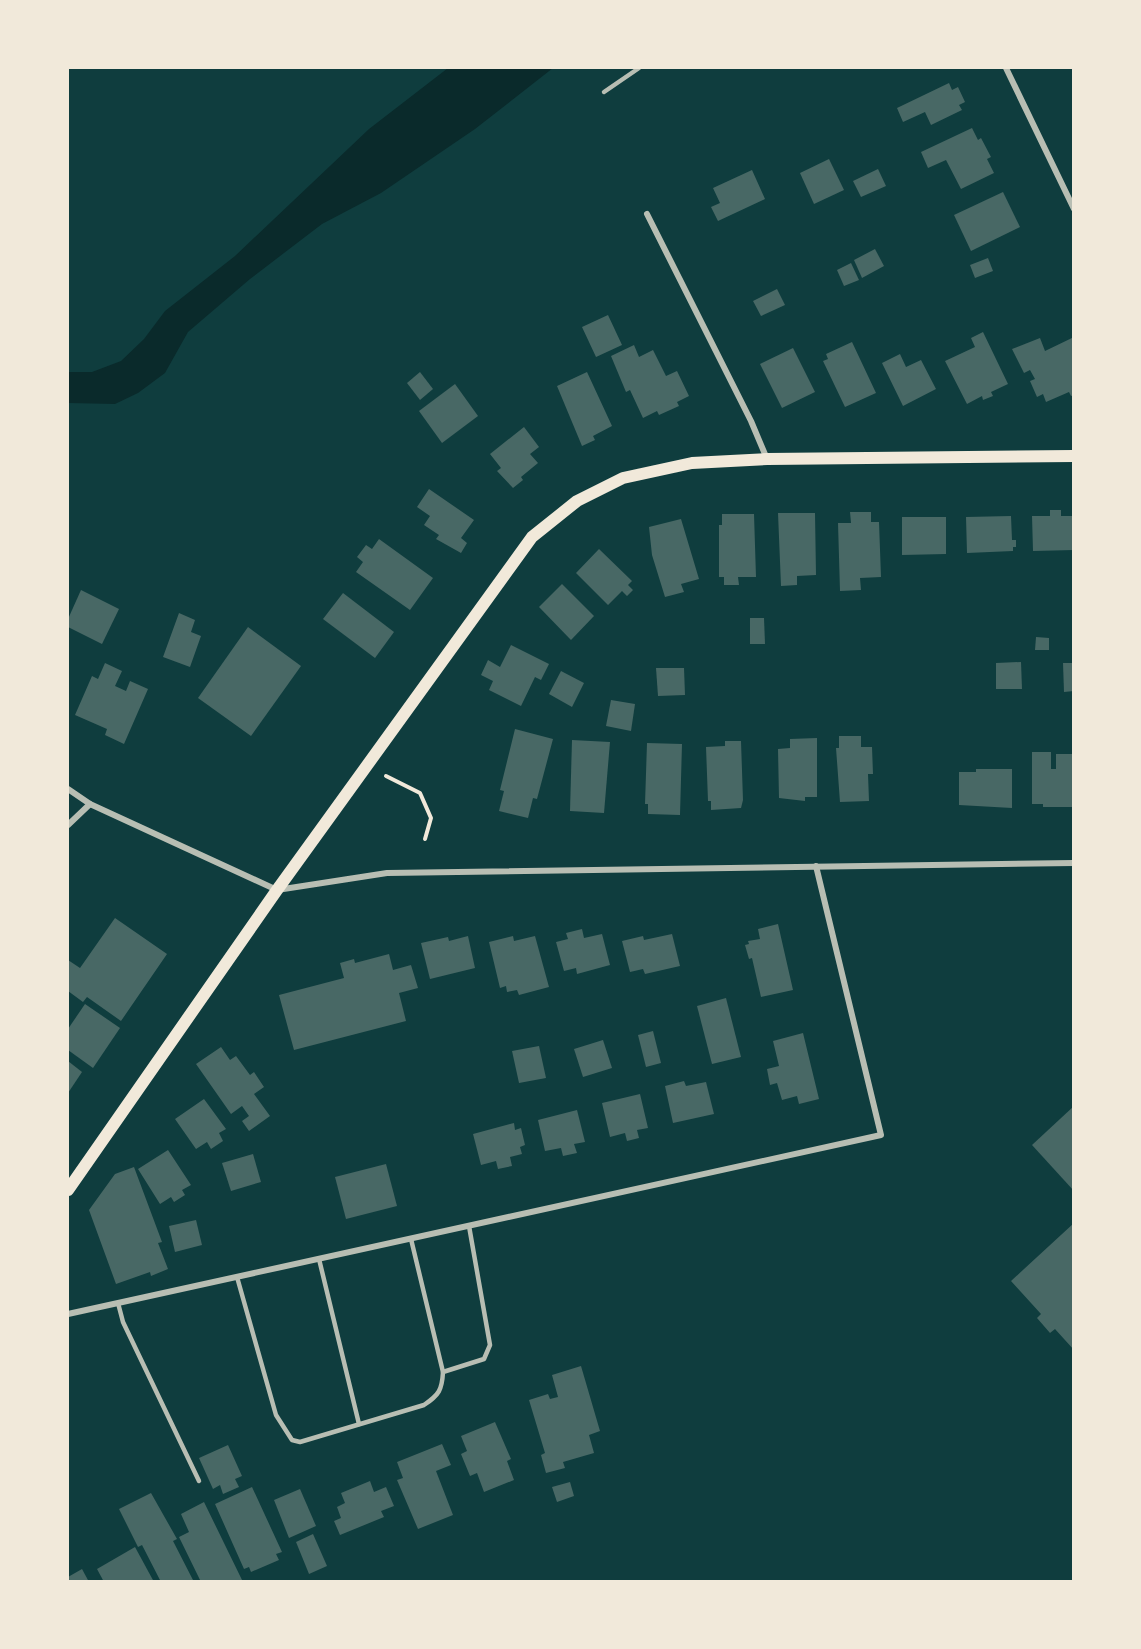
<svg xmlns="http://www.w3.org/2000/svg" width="1141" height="1649" font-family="Arial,sans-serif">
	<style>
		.water { fill: #0a2a2b }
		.building { fill: #486865 }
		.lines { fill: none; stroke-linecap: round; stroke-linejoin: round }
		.path { stroke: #f1e9da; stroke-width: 4 }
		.service { stroke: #b8beb3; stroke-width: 4.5 }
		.minor { stroke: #b8beb3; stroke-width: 6 }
		.secondary { stroke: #f1e9da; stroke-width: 12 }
	</style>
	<rect width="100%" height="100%" fill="#0f3d3e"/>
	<path class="water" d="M448,68H553L475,129L381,193L322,224L250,279L188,332L165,373L138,393L115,404L68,403V372H92L121,361L144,339L165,311L235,256L369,129Z"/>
	<g class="building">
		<path d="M949,83L952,90L958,87L965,102L959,105L962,110L931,125L925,112L903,122L897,108Z"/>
		<path d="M972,128L978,140L981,138L991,157L987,159L994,173L961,189L946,160L928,168L921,152Z"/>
		<path d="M829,159L844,190L814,204L800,173Z"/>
		<path d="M878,169L886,186L861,197L853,181Z"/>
		<path d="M752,170L765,199L718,221L711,207L720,203L713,188Z"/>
		<path d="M1003,192L1020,227L971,251L954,215Z"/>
		<path d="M875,249L884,266L862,278L854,260Z"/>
		<path d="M988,258L993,271L975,278L970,265Z"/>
		<path d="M851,263L859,280L844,286L837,270Z"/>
		<path d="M777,289L785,305L761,316L753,301Z"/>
		<path d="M608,315L622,345L596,357L582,327Z"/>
		<path d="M983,332L1008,384L991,392L993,396L983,400L982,396L967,404L945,361L975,347L971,338Z"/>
		<path d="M1074,337V395L1071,396L1069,392L1046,402L1043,394L1037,397L1030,381L1035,379L1030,370L1024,373L1012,349L1040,338L1045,351Z"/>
		<path d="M852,342L876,393L845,407L823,361L828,359L826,354Z"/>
		<path d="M634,345L639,357L653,350L666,376L677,371L689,396L677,402L679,406L659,415L657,411L643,418L630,390L626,392L611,356Z"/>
		<path d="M793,348L815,392L782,408L760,364Z"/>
		<path d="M900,354L906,367L921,360L936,389L903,406L882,363Z"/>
		<path d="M420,372L433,389L420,400L407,383Z"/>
		<path d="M587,372L612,426L593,436L595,440L582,446L557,386Z"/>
		<path d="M455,384L478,416L442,443L419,411Z"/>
		<path d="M524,427L539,447L530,454L538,463L521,477L523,480L513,488L497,471L501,468L490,454Z"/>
		<path d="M429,489L474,520L461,538L467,543L461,553L436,539L439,535L424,525L430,516L417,507Z"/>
		<path d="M1050,510H1061V516H1074V550L1033,551L1032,516H1050Z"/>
		<path d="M850,512H871V522H879L881,577L860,578L861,590L840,591L838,523H851Z"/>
		<path d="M778,513H815L816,575L797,576V585L781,586Z"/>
		<path d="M722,514H754L756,577H738L739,585H724V577H719V525H722Z"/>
		<path d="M1011,516L1012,540H1016V547H1013V551L967,553L966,517Z"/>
		<path d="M902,517H946V554L902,555Z"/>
		<path d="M681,519L699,579L681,584L684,592L665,597L652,555L649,527Z"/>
		<path d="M379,539L433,578L410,610L356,572L363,562L357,557L366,545L372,549Z"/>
		<path d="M599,549L632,581L628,585L633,590L627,596L622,591L608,605L576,573Z"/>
		<path d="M562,584L594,616L571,640L539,607Z"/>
		<path d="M81,590L119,609L102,644L68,627V619Z"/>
		<path d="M343,593L394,632L375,658L323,619Z"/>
		<path d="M179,613L195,620L191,632L201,636L190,667L163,657Z"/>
		<path d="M750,618H764L765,644H750Z"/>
		<path d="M248,627L301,666L251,736L198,698Z"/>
		<path d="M1036,637L1049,638V650H1035Z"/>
		<path d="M511,645L549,664L541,680L535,677L521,706L489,690L493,681L481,675L488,660L500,667Z"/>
		<path d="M1021,662L1022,689H996V663Z"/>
		<path d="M105,663L122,671L115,686L126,691L130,681L148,689L124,744L105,735L107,729L75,715L92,676L98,679Z"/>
		<path d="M1063,663H1074V691L1064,692Z"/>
		<path d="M656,668H684L685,695L658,696Z"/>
		<path d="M561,671L584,683L572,707L549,694Z"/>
		<path d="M611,700L635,704L631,731L606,726Z"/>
		<path d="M515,729L553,739L537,799L533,798L528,818L499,811L504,791L500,790Z"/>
		<path d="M839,736H861V747H872L873,774H868L869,801L840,802L836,748H839Z"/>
		<path d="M817,738V797H805V801L779,798L778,749L790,748V739Z"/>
		<path d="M572,740L610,742L604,813L570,811Z"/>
		<path d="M725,741H741L743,800L741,808L711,810V801H708L706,747L725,746Z"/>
		<path d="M647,743L682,744L680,815L648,814V804H645Z"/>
		<path d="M1032,752H1051V769H1056V754H1074V807H1043V804H1032Z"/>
		<path d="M976,769H1012V808L959,805V772H976Z"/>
		<path d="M115,918L167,954L121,1021L87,997L83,1002L68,991V960L80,968Z"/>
		<path d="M778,924L793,990L761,997L752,958L749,959L745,945L749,944L748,941L760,939L758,929Z"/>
		<path d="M582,929L584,938L602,934L610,965L577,974L576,968L564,971L556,942L568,939L566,933Z"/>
		<path d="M672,934L680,966L645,974L643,969L630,972L622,941L643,936L644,940Z"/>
		<path d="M468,936L475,968L430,979L421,943L448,937L449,941Z"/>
		<path d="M513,936L514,941L535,936L549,987L519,995L517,990L507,992L506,986L500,988L489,942Z"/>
		<path d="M389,954L393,970L411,965L418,988L399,993L406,1021L294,1050L279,995L344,978L340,963L354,959L355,963Z"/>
		<path d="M726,998L741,1057L712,1064L697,1006Z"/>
		<path d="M85,1004L120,1028L93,1068L68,1050V1029Z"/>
		<path d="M653,1031L661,1063L646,1067L638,1035Z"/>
		<path d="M803,1033L819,1099L799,1104L797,1096L782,1100L777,1083L770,1085L767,1069L779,1066L773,1041Z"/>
		<path d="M603,1040L612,1068L583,1077L574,1049Z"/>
		<path d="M539,1046L546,1078L519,1083L512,1051Z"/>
		<path d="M221,1047L230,1060L236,1056L250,1075L254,1072L264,1087L254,1094L270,1116L249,1131L242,1121L249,1116L242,1106L231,1114L196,1064Z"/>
		<path d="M68,1061L82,1072L68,1093Z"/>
		<path d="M684,1081L686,1086L706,1082L714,1114L673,1123L665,1086Z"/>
		<path d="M640,1094L648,1128L637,1130L639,1138L627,1141L625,1133L610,1137L602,1103Z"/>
		<path d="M204,1099L226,1129L219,1133L223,1141L211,1149L207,1142L196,1149L175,1119Z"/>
		<path d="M1074,1106V1191L1032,1145Z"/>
		<path d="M577,1110L585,1142L574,1144L577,1153L563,1156L561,1148L545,1151L538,1120Z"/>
		<path d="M514,1123L515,1130L521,1128L525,1145L520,1147L522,1154L510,1157L512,1166L498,1169L496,1161L481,1165L473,1134Z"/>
		<path d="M168,1150L191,1185L182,1190L185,1195L174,1202L171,1197L160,1204L138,1169Z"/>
		<path d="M253,1154L261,1182L231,1191L222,1163Z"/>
		<path d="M386,1164L397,1206L346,1219L335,1177Z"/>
		<path d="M134,1167L162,1242L158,1243L168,1269L151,1276L150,1272L116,1284L89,1210L115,1174Z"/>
		<path d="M196,1220L202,1245L175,1252L169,1226Z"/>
		<path d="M1074,1223V1350L1055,1329L1050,1333L1037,1318L1041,1314L1011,1281Z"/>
		<path d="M581,1366L600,1431L589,1435L594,1453L563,1462L565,1468L546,1473L541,1455L545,1453L529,1400L548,1394L550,1399L558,1397L552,1375Z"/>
		<path d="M495,1422L511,1459L507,1461L514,1480L484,1492L477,1473L470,1476L461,1454L467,1451L461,1436Z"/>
		<path d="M442,1444L451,1465L436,1471L453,1515L418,1529L397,1480L403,1478L397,1462Z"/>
		<path d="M228,1445L242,1476L235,1479L239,1487L223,1494L220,1485L213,1489L199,1458Z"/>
		<path d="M370,1481L374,1492L386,1487L394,1506L381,1511L384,1517L340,1535L334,1521L341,1518L337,1507L345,1503L341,1493Z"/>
		<path d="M570,1482L574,1496L557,1502L552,1487Z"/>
		<path d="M252,1487L282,1552L276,1554L279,1560L251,1572L249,1567L244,1569L215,1504Z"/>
		<path d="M300,1489L316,1526L289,1538L274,1500Z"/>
		<path d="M151,1493L177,1539L173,1541L194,1582H161L142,1545L138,1547L119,1509Z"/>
		<path d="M204,1502L243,1582H201L179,1537L189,1532L181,1514Z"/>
		<path d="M313,1534L327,1566L309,1574L296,1542Z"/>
		<path d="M135,1547L154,1582H104L97,1569Z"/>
		<path d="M82,1569L89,1582H68V1577Z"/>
	</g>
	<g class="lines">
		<path class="path" d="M386,776L420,793L431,818L425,839"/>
		<g class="service">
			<path d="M604,92L639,68"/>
			<path d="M411,1239L443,1372"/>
			<path d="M319,1259L359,1424"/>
			<path d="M237,1277L276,1415L292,1440L300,1442L424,1405C439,1395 442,1390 443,1372L484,1359L490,1345L469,1226"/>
			<path d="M118,1303L123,1322L199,1481"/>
		</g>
		<g class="minor">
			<path d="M1006,68L1074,209"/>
			<path d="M647,214L751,421L767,459"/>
			<path d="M68,789L90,804L277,890L387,873L1074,863"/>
			<path d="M68,825L90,804"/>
			<path d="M68,1314L881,1135L816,866"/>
		</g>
		<path class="secondary" d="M68,1190L277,890L532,537L577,501L623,478L692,463L767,459L1074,456"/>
	</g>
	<rect width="1141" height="1649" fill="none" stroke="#f1e9da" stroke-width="138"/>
</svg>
